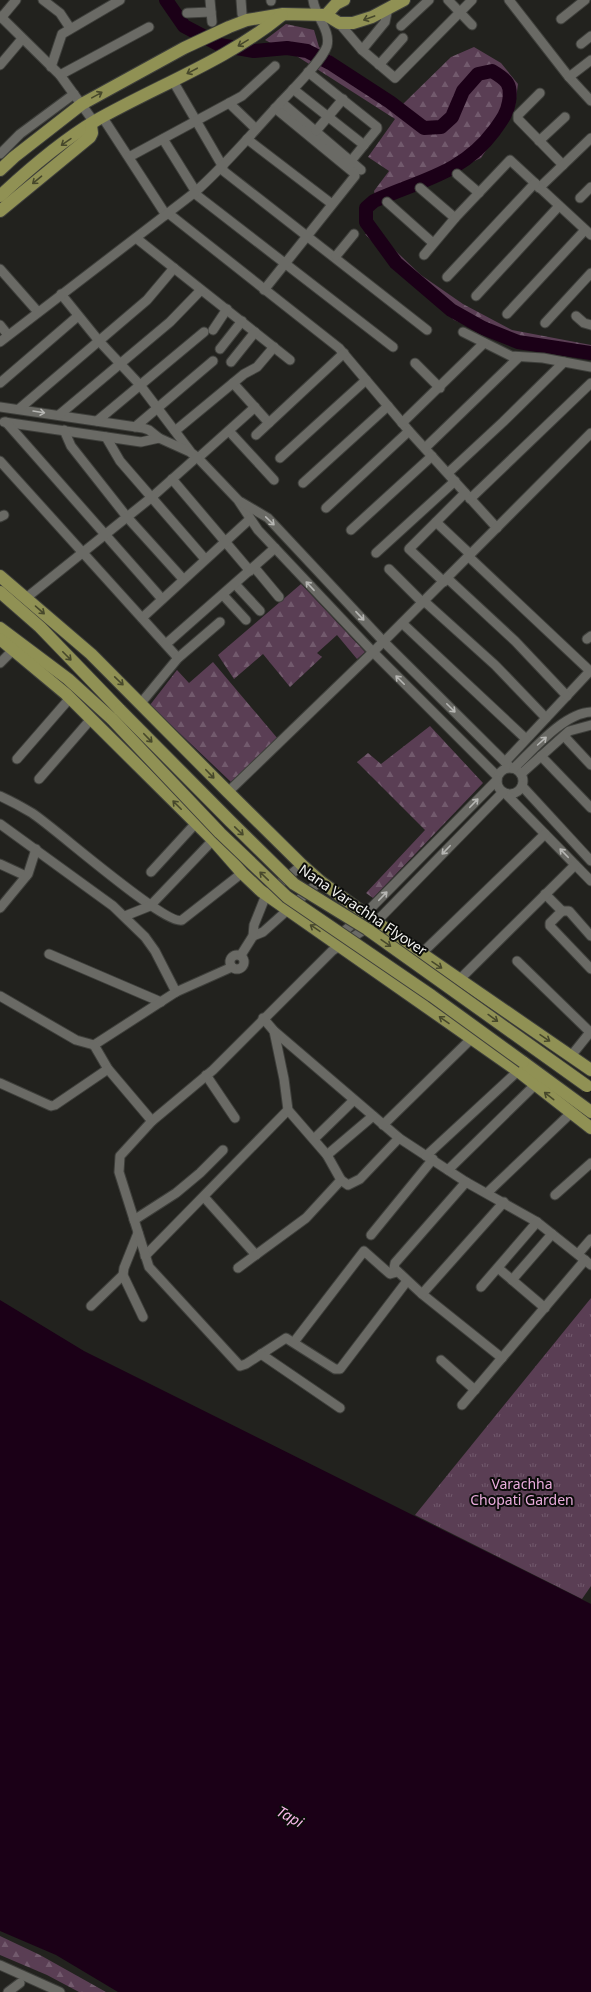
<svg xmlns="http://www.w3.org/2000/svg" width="591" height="1992" font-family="'Noto Sans',sans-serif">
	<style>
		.forest { fill: url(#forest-firs) }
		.park { fill: url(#park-tufts) }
		.water { fill: #1b0017 }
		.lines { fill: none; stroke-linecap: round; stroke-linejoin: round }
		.river { stroke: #1b0017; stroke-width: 14 }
		.minor-casing { stroke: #3e3f3b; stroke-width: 11 }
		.major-casing { stroke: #3e3f3b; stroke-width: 14 }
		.minor { stroke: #6a6a65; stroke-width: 9 }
		.major { stroke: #909154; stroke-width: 12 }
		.major-bridge-casing { stroke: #3e3f3b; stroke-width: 14; stroke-linecap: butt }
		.major-bridge { stroke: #909154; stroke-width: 12 }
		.oneway { stroke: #47482b }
		.oneway2 { stroke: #b6b6b3 }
		.labels { text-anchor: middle; stroke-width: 4; stroke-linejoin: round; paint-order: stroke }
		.street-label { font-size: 14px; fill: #f5f5f2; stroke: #0b0c0a }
		.park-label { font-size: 14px; fill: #eaacdd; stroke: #0b0c0a }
		.water-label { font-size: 15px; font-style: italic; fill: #f6b6e7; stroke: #0b0c0a }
	</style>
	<defs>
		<pattern id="forest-firs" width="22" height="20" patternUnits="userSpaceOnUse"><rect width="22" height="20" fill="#5a3e54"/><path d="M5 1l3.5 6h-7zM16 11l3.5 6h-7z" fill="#725a6d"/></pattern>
		<pattern id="park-tufts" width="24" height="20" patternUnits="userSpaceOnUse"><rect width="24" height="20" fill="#5a3e54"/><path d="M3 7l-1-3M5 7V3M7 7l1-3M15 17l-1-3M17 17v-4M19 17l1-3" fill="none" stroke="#725a6d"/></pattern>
	</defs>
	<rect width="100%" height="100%" fill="#22221e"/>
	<g class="forest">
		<path d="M286,24L314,30L319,47L346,67L403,104L451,57L474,47L501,63L518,84L515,106L481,158L377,204L374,191L389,171L368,157L395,119L295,55L265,40Z"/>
		<path d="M365,234L380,236L421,275L463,304L512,330L591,345V359L510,343L454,320L389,259Z"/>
		<path d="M301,584L365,652L357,659L337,635L317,653L322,657L290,687L263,654L234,679L218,655Z"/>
		<path d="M213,662L278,739L231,782L150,705L177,670L189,683Z"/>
		<path d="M430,726L483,783L373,898L366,893L425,830L357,762L368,753L381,764Z"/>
		<path d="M0,1936L40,1955L106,1992H79L47,1975L0,1955Z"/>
	</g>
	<path class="park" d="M591,1298V1586L582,1599L415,1515Z"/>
	<path class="water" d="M0,1300L84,1351L591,1604V1992H118L56,1955L0,1931Z"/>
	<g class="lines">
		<path class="river" d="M166,0L184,26L220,45L254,51L287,48L307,51L330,63L390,102L424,128L441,127L452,117L463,91L478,74L492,71C507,80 512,84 509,102C507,114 501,121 494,131C462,174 420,180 374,201L366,208V222L396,263L451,310L483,328L518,342L591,353"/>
		<g class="minor-casing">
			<g id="minor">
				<path d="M43,0L60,13L70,28"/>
				<path d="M210,0L212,22"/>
				<path d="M241,0L242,14"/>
				<path d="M271,0V1"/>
				<path d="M448,0L472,25"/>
				<path d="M509,0L569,77L591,101"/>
				<path d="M187,13L211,12"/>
				<path d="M0,16L60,75L94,122"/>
				<path d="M1,18L16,0"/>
				<path d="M561,19L585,0"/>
				<path d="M339,23L362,50L395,78L472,0"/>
				<path d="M401,26L429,0"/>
				<path d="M581,44L591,36"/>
				<path d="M362,50L385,22L388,8"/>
				<path d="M0,65L22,39"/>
				<path d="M379,65L403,38"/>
				<path d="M51,67L62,34L120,0"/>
				<path d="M308,72L377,127V129L351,161"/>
				<path d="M60,75L149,27"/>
				<path d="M569,77L591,60"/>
				<path d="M173,81L223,167"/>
				<path d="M293,89L364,145"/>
				<path d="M540,93L518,115V119L563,165"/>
				<path d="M281,102L361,170"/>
				<path d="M229,103L256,129"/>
				<path d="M103,118L166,215"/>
				<path d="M316,131L343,99"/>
				<path d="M163,139L196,192"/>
				<path d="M247,139L332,204"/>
				<path d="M539,141L565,117"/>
				<path d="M0,154L20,134L74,94"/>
				<path d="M129,157L242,96L275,66"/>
				<path d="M221,169L427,330"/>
				<path d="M457,174L479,193"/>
				<path d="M420,188L455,218"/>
				<path d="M539,188L591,138"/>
				<path d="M194,193L393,347"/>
				<path d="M580,198L591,187"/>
				<path d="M387,202L433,243"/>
				<path d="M168,213L339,348L409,431L497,528"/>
				<path d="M136,238L290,360"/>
				<path d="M424,255L455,218L510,160L591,235"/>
				<path d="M336,256L354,234"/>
				<path d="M0,269L38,312"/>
				<path d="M447,277L535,183"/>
				<path d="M264,290L355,176L354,173L275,108"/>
				<path d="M61,294L99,341L140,385L190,451"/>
				<path d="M476,296L559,206"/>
				<path d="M507,314L585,230"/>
				<path d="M576,316L584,323L591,325"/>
				<path d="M545,323L591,273"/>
				<path d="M0,325L8,335"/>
				<path d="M213,330L227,309"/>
				<path d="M463,332L511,356L543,358L591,367"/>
				<path d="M0,342L194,193C226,165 252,133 280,103C292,90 322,61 327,46C331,30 315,16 313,0"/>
				<path d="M220,349L242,321"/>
				<path d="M231,362L255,332"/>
				<path d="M415,363L440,388"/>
				<path d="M0,383L78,316"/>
				<path d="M233,383L269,423"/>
				<path d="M0,407L143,428L149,430L159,438L190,452L197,457L238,500L258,530L373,652L497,776"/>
				<path d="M19,409L147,300L174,268"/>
				<path d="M59,415L170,322L201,290"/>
				<path d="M97,421L204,332"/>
				<path d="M4,422L141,442L159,438"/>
				<path d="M6,422L162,599"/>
				<path d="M402,423L484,343"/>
				<path d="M135,427L213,361"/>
				<path d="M64,430L71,446L127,517L183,579"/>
				<path d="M175,431L244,374L257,367L274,347"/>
				<path d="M229,431L274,480"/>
				<path d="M256,435L344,353"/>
				<path d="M106,437L120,461L205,559"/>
				<path d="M425,448L518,358"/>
				<path d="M198,458L255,407"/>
				<path d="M280,458L366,380"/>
				<path d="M0,461L178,658"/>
				<path d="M448,473L503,422L564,362"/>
				<path d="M172,479L250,571"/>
				<path d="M303,483L388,406"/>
				<path d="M470,499L591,383"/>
				<path d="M241,502L268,518L384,642L511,768"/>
				<path d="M326,508L409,431"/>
				<path d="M0,517L4,515"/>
				<path d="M436,522L470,554"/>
				<path d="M351,530L432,456"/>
				<path d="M376,553L455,481"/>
				<path d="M468,556L590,671L505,762"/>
				<path d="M254,567L279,597"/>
				<path d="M389,569L423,603"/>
				<path d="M447,578L515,641L567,696"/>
				<path d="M444,582L409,549L465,493"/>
				<path d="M235,584L260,611"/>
				<path d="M223,595L246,620"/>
				<path d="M26,598L152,497L197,457"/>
				<path d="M424,601L495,665L546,718"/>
				<path d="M142,618L250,519"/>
				<path d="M402,623L526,739"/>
				<path d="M587,639L591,636"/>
				<path d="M166,644L275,548"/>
				<path d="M0,663L13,650"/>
				<path d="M141,703L178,658L220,622"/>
				<path d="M564,736L591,765"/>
				<path d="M541,756L591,808"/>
				<path d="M17,759L70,698"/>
				<circle cx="510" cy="781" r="13"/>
				<path d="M514,768C533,750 564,713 591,712"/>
				<path d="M521,774L569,731L591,725"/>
				<path d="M39,779L91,719"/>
				<path d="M522,786L591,861"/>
				<path d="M228,792L373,652L591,433"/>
				<path d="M506,794L591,881"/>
				<path d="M0,796C11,801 22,807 32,813C54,827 165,926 182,920L242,873"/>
				<path d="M0,824L113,906L145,937L155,951L176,992"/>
				<path d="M0,864L26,876"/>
				<path d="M151,872L196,823"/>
				<path d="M545,894L562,911L550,923V926L591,969"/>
				<path d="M0,908L28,874L36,849"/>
				<path d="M562,911H569L591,936"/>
				<path d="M125,916L150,906L213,840"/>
				<path d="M253,936L263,932L320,881"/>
				<path d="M337,937L365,914L497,780"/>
				<path d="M49,954L161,1002"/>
				<path d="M421,954L545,834"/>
				<circle cx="237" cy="962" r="7"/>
				<path d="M241,955L253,936L254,925L266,895L302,865"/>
				<path d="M517,961L590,1032"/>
				<path d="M459,980L575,865"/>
				<path d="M0,996L76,1040L94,1045L176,992L232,967"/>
				<path d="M263,1018L274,1031L399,1138L466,1182L537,1222L591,1265"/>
				<path d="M94,1045L108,1069L152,1121"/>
				<path d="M571,1056L591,1031"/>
				<path d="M206,1075L235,1118"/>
				<path d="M0,1083L51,1106L55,1105L108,1069"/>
				<path d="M383,1125L471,1039"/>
				<path d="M314,1139L354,1100"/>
				<path d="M327,1155L373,1116"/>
				<path d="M426,1156L518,1071"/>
				<path d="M448,1170L540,1080"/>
				<path d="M341,1180L348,1185L360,1179L399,1138"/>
				<path d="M466,1182L395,1263L394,1268L422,1294L502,1358"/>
				<path d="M487,1193L571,1113"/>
				<path d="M555,1195L591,1163"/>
				<path d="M204,1197L256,1255"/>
				<path d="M134,1220L176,1193L200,1173L223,1150"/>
				<path d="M138,1233L124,1268L123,1275L143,1317"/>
				<path d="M371,1235L433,1159"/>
				<path d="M578,1254L591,1239"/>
				<path d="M145,1256L288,1110"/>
				<path d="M238,1268L306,1218L341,1180L327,1155L288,1110L284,1079L274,1031"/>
				<path d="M498,1268L545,1308"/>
				<path d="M512,1280L552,1234"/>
				<path d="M407,1281L340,1369H335L286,1338L246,1364L240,1366L149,1267L119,1172L120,1156L152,1121L213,1070L332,951L376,922L503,792"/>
				<path d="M481,1287L537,1222"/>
				<path d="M422,1294L504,1202"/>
				<path d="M91,1306L123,1275"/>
				<path d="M294,1342L364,1251L390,1274L397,1272"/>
				<path d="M261,1354L340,1408"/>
				<path d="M441,1360L475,1390"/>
				<path d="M462,1405L585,1260"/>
				<path d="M0,1965L60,1992"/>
				<path d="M8,1992L20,1983"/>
			</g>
		</g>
		<g class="major-casing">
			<g id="major">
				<path d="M326,15L336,4L344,0"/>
				<path d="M0,170L14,157L82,104L184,48L229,27L247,20L283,14L326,15L339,23H353L372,17L404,0"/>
				<path d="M0,196C29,169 60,142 95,121C158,85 226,61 282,15"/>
				<path d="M0,211L90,137L92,133L91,125"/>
				<path d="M0,576L91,654L228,792L302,865L320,881L376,922L591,1070"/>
				<path d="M0,592L40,627L120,710"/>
				<path d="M0,628L68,679L112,719"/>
				<path d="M0,639L66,694L213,840L242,873L261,891L518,1071L591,1128"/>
				<path d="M523,1062L591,1112"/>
			</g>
		</g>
		<use href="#minor" class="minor"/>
		<use href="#major" class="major"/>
		<g class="major-bridge-casing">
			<g id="major-bridge">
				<path d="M120,710L230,821L294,884L367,929L587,1086"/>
				<path d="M112,719L220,833L287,897L432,996L523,1062"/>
			</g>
		</g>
		<use href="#major-bridge" class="major-bridge"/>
	</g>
	<defs><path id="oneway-shaft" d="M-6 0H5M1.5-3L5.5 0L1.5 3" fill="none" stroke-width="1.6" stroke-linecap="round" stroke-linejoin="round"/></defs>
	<g class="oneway">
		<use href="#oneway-shaft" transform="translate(369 18) rotate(160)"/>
		<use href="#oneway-shaft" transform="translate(243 43) rotate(149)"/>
		<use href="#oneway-shaft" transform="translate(192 71) rotate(152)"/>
		<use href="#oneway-shaft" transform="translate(97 95) rotate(-29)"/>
		<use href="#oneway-shaft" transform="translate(66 142) rotate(145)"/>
		<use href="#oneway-shaft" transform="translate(37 180) rotate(140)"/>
		<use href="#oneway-shaft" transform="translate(40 610) rotate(41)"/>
		<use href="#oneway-shaft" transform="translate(67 656) rotate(45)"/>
		<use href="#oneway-shaft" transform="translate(119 681) rotate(44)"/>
		<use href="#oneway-shaft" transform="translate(148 738) rotate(46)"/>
		<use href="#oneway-shaft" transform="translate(210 774) rotate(46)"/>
		<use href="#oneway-shaft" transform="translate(177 805) rotate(-135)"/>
		<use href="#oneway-shaft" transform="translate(239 831) rotate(44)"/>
		<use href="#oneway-shaft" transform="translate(264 876) rotate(-136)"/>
		<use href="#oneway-shaft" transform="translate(315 928) rotate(-146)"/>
		<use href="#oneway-shaft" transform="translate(386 943) rotate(35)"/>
		<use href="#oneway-shaft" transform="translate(437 965) rotate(34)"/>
		<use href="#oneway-shaft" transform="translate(493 1018) rotate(36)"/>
		<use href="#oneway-shaft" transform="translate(444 1020) rotate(-145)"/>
		<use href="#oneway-shaft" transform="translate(545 1038) rotate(34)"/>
		<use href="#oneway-shaft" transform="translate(549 1096) rotate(-142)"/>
	</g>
	<g class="oneway2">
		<use href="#oneway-shaft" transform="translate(39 412) rotate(9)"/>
		<use href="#oneway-shaft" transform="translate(270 521) rotate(44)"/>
		<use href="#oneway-shaft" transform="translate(310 586) rotate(-133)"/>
		<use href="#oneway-shaft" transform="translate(360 616) rotate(47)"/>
		<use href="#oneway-shaft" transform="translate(400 680) rotate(-135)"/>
		<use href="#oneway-shaft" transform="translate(451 708) rotate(45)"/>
		<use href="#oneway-shaft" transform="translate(542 741) rotate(-42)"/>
		<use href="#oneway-shaft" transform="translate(474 803) rotate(-46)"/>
		<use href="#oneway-shaft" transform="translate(446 850) rotate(134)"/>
		<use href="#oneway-shaft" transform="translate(564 853) rotate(-134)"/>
		<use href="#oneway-shaft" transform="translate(383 896) rotate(-46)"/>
	</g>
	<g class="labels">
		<g class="street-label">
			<text transform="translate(363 910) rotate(34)" y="5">Nana Varachha Flyover</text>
		</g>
		<g class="park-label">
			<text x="522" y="1489">Varachha<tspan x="522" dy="16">Chopati Garden</tspan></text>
		</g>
		<g class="water-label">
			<text transform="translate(290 1817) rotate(29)" y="5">Tapi</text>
		</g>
	</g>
</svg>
